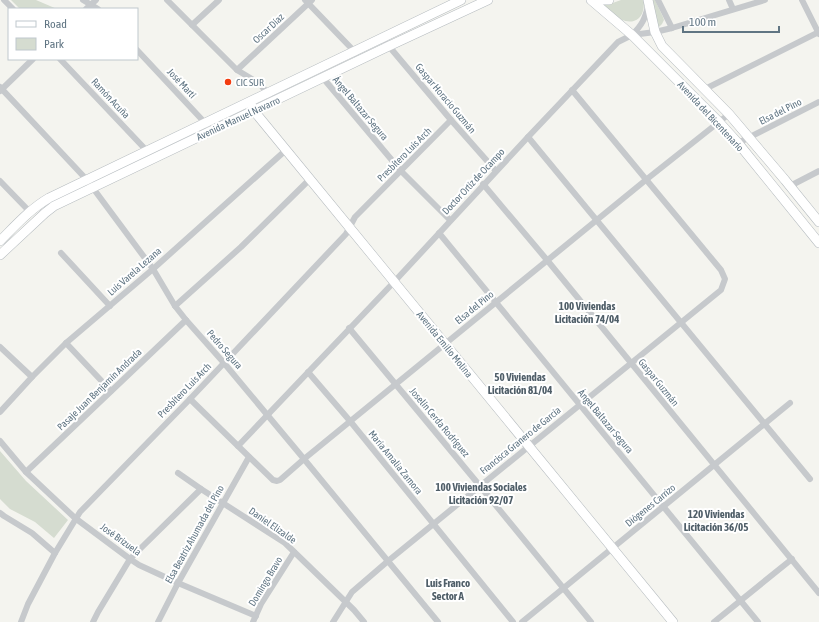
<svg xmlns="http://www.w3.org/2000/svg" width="819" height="622" font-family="'Asap Condensed',sans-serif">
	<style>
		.green { fill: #d5dcd0 }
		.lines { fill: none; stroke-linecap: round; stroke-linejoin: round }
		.secondary-casing { stroke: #b5bbbf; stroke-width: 10 }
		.street { stroke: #c6c9cc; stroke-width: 6 }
		.secondary { stroke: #fff; stroke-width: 9 }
		.poi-dot { fill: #f33c10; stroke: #fff; stroke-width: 1.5 }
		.labels { text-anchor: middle; stroke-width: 4; stroke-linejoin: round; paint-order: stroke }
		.street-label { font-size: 10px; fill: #607583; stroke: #fff }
		.poi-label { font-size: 10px; fill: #607583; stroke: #fff; text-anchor: start }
		.neighbourhood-label { font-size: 11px; font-weight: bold; fill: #4f5e68; stroke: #fff }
	</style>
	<rect width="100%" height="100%" fill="#f4f4ef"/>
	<g class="green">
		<path d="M11,0H36L57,9H20Z"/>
		<path d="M621,0H644C644,6 644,13 639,18C626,29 610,12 600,4H610Z"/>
		<path d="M652,0H655L663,17L664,20L662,24L658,28Z"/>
		<path d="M0,451L26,481L68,520L54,538L35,522L10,509L0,499Z"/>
	</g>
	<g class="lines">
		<g class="secondary-casing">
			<g id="secondary">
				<path d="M591,0L632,35L719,122L738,143L819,243"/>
				<path d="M597,0H609"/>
				<path d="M648,0L655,32L662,46L729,114L785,180L819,222"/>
				<path d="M250,102L254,111L286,150L673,622"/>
				<path d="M0,241C15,226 30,209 49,198L461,0"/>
				<path d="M0,255L45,213L54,206L389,46L488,0"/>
			</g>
		</g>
		<g class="street">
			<path d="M4,0L13,9"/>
			<path d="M83,0L98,9"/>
			<path d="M167,0L237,70L260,84L269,95"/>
			<path d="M305,0L354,51L355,54"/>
			<path d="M658,0L672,28"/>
			<path d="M729,0L733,9"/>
			<path d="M802,0L819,34"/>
			<path d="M86,9L96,0"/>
			<path d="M192,25L219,0"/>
			<path d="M632,35C642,25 645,19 648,6"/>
			<path d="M382,38L451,120L496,171"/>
			<path d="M137,50L207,125"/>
			<path d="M60,59L147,151"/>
			<path d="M237,70L312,0"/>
			<path d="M323,78L401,171L450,220"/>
			<path d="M0,87L87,180L153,269L175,306L186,320L224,363L304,459L438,622"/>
			<path d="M705,89L819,32"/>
			<path d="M0,91L33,59"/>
			<path d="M528,137L810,479"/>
			<path d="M738,143L819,102"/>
			<path d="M0,181L30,212"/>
			<path d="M483,184L547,260L819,593"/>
			<path d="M790,186L819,171"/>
			<path d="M439,233L758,622"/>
			<path d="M61,253L110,306"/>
			<path d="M175,306L241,247L310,179"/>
			<path d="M349,328L480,486L591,622"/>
			<path d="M66,343L111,391"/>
			<path d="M0,347L32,377"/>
			<path d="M308,372L350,421L513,622"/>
			<path d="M190,399L238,446L273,480L277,481L280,480L304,459L647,179L729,114"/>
			<path d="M0,412L32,377L66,343L153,269L286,150"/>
			<path d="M0,441L26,472L75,518L130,559L139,565L178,583L256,616"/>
			<path d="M238,446L394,282L528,137L618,42L632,35L655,32L672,28L765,0"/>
			<path d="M26,472L186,320"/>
			<path d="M178,473L201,489L285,543L354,610L364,622"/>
			<path d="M0,513L4,516L32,533L55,553"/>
			<path d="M21,622L28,604L55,553L80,512L190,399L346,234L355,217L451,120"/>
			<path d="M93,622L98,612L130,559L141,548L201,489"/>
			<path d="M158,622L178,583L249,457"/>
			<path d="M253,622L261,604L294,552"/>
			<path d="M333,622L352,592L388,561L721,290L725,279L721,270L572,90"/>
			<path d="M522,622L790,403"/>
			<path d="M714,622L792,559"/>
		</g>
		<use href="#secondary" class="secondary"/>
	</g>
	<circle class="poi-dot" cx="228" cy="82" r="4"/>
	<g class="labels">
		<g class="street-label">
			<text transform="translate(268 28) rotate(-43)" y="4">Oscar Díaz</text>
			<text transform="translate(182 83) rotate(47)" y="4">José Martí</text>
			<text transform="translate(111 98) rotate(47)" y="4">Ramón Acuña</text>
			<text transform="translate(446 98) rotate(50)" y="4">Gaspar Horacio Guzmán</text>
			<text transform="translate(361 108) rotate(50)" y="4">Ángel Baltazar Segura</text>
			<text transform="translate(780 111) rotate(-27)" y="4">Elsa del Pino</text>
			<text transform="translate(711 116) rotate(47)" y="4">Avenida del Bicentenario</text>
			<text transform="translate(238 118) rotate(-25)" y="4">Avenida Manuel Navarro</text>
			<text transform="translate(404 154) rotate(-45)" y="4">Presbítero Luis Arch</text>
			<text transform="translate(473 181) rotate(-47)" y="4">Doctor Ortíz de Ocampo</text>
			<text transform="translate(134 271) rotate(-41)" y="4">Luis Varela Lezana</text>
			<text transform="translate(474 307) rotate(-39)" y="4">Elsa del Pino</text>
			<text transform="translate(445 344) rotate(51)" y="4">Avenida Emilio Molina</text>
			<text transform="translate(225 349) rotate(49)" y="4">Pedro Segura</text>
			<text transform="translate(659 382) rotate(51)" y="4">Gaspar Guzmán</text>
			<text transform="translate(99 389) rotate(-44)" y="4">Pasaje Juan Benjamín Andrada</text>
			<text transform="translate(184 390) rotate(-46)" y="4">Presbítero Luis Arch</text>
			<text transform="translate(606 421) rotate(50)" y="4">Ángel Baltazar Segura</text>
			<text transform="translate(440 422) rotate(50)" y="4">Joselín Cerda Rodríguez</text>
			<text transform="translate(520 440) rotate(-39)" y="4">Francisca Granero de García</text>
			<text transform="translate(396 462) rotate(51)" y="4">María Amalia Zamora</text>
			<text transform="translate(650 505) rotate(-39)" y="4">Diógenes Carrizo</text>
			<text transform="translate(273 525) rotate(35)" y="4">Daniel Elizalde</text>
			<text transform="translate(194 534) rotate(-61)" y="4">Elsa Beatriz Ahumada del Pino</text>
			<text transform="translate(121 539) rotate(36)" y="4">José Brizuela</text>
			<text transform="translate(265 581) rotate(-59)" y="4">Domingo Bravo</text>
		</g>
		<g class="poi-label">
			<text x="236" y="86">CIC SUR</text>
		</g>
		<g class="neighbourhood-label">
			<text x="587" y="310">100 Viviendas<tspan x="587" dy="13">Licitación 74/04</tspan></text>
			<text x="520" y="381">50 Viviendas<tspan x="520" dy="13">Licitación 81/04</tspan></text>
			<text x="481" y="491">100 Viviendas Sociales<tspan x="481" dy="13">Licitación 92/07</tspan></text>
			<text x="716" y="518">120 Viviendas<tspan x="716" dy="13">Licitación 36/05</tspan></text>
			<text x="448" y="587">Luis Franco<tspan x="448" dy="13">Sector A</tspan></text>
		</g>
	</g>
	<rect x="8" y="8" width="130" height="52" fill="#ffffff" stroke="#bfc8cd"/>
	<rect x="16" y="21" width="20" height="6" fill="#ffffff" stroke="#bfc8cd"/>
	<text x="44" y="28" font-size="12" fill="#607583">Road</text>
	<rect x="16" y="38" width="20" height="12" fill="#d5dcd0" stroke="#bfc8cd"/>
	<text x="44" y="48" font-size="12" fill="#607583">Park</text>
	<path d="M683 26v6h96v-6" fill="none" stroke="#607583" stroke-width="2"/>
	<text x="689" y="26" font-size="12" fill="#607583" stroke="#ffffff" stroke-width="3" paint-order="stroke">100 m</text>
</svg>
